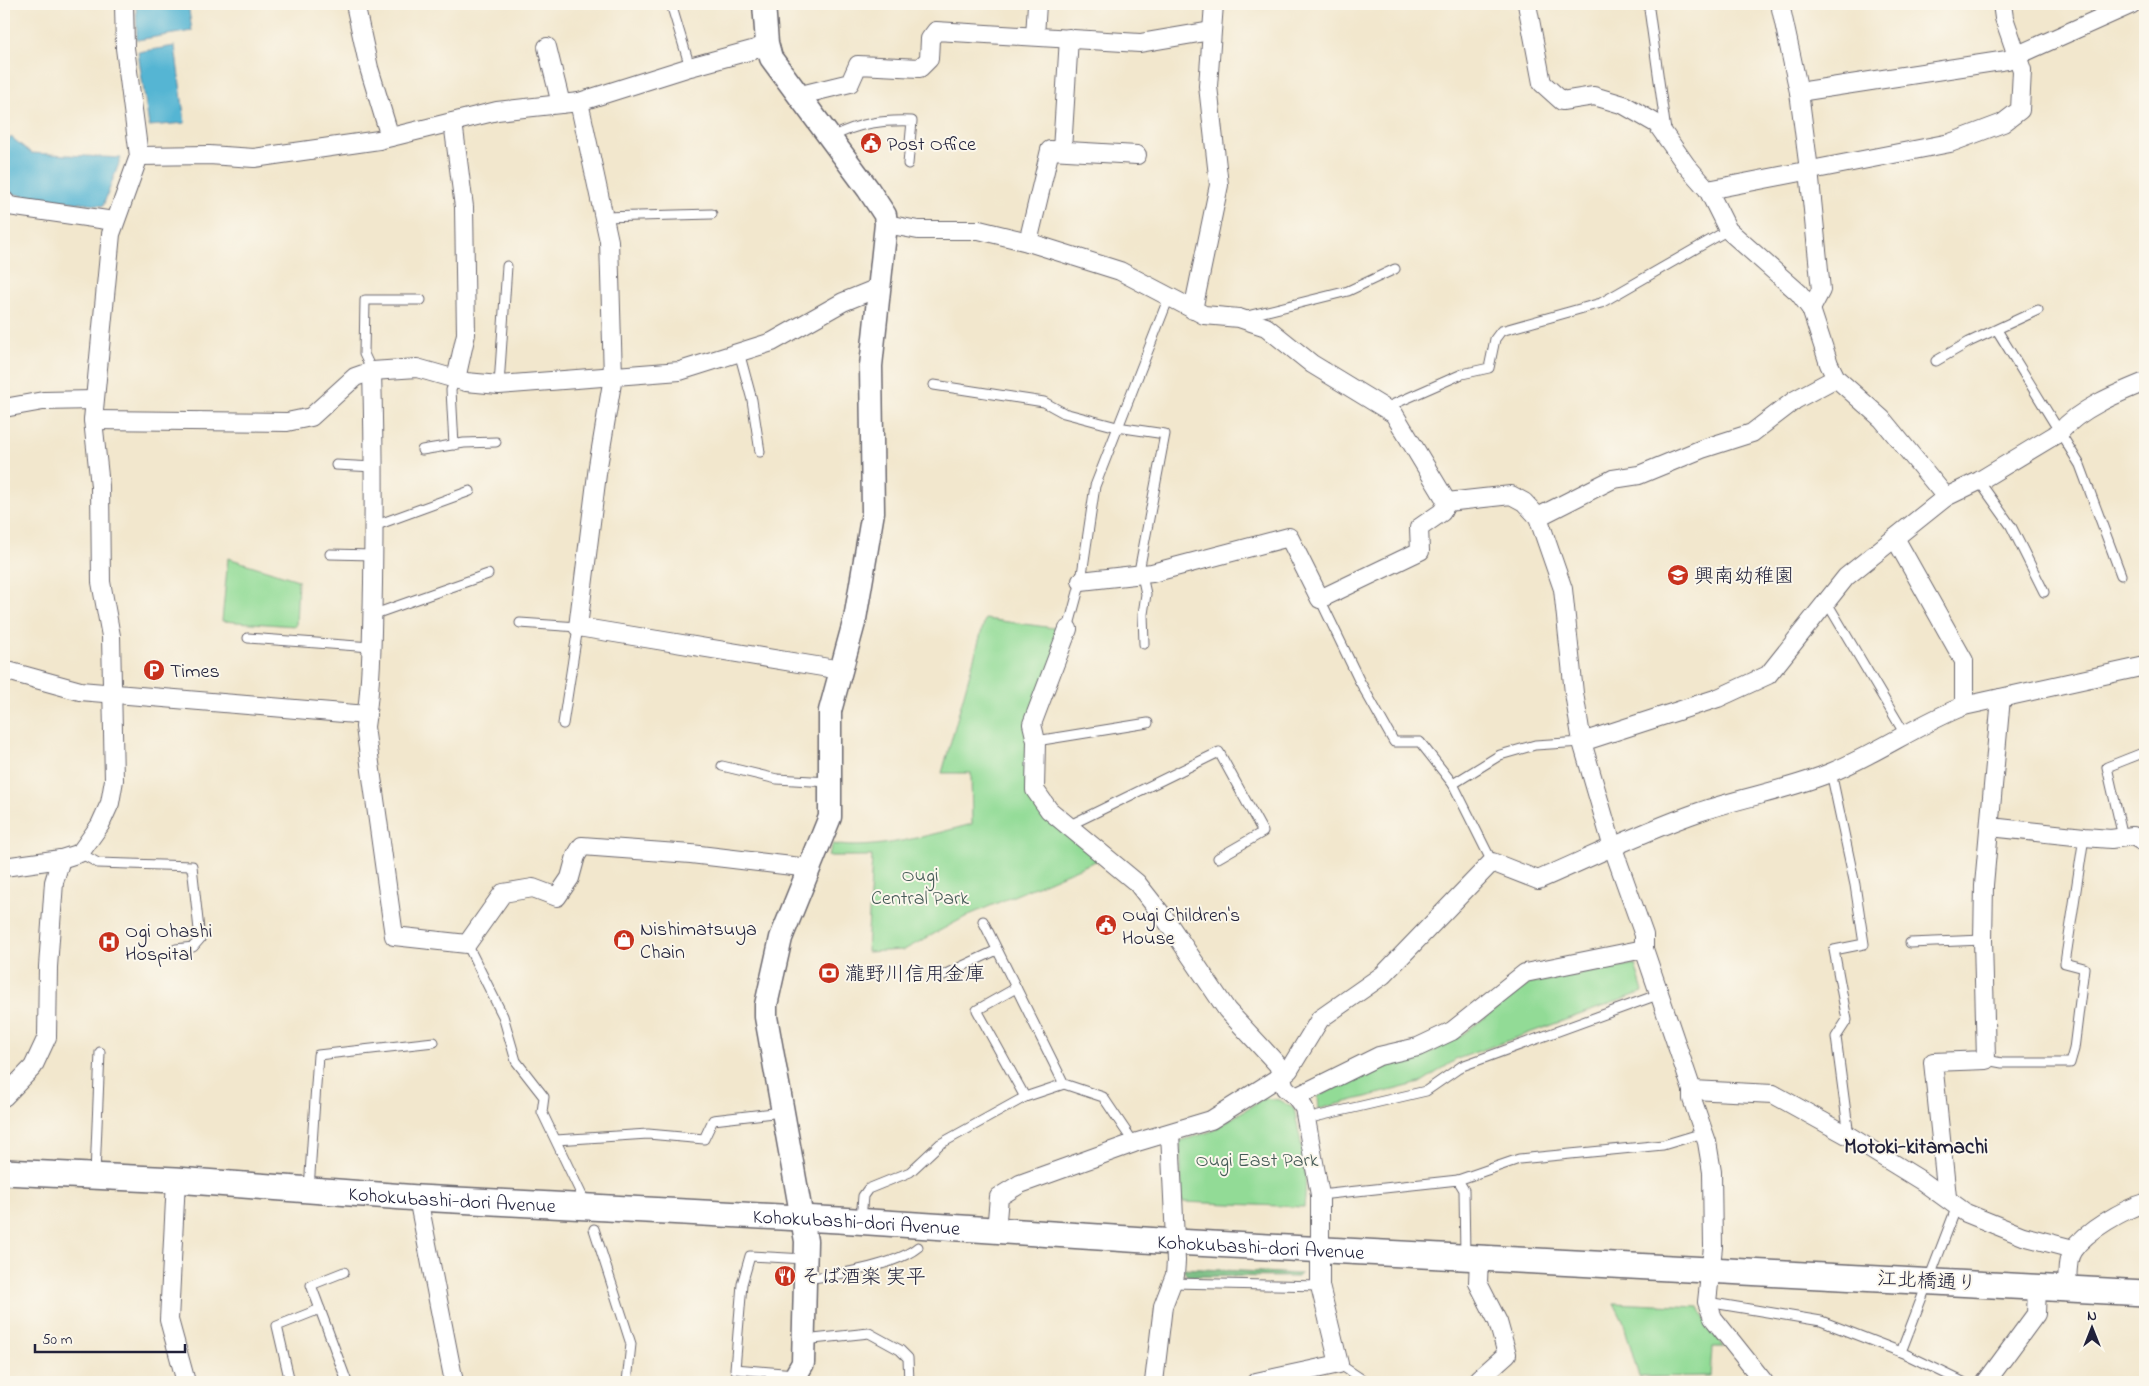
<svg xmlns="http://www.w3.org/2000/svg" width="2149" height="1386" font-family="'Indie Flower','Klee One',sans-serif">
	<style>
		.green { fill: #92db96; stroke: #5a7e68 }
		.forest { fill: #75bb7f; stroke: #4c6e5d }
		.water { fill: #55b5d3; stroke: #3c6c87 }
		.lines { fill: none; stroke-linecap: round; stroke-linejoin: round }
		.service-casing { stroke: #6b676e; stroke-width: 11 }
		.minor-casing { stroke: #6b676e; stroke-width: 20 }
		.tertiary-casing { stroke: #6b676e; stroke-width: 25 }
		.secondary-casing { stroke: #6b676e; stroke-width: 28 }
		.service { stroke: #fff; stroke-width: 9 }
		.minor { stroke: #fff; stroke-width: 18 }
		.tertiary { stroke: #fff; stroke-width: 22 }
		.secondary { stroke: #fff; stroke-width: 25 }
		.labels { text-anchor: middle; stroke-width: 4; stroke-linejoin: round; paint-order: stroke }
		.poi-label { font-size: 20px; fill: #22223b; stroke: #fbf7ec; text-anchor: start }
		.park-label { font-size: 20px; fill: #445a56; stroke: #fbf7ec }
		.street-label { font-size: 20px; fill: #22223b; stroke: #fbf7ec }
		.neighbourhood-label { font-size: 21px; font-weight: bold; fill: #22223b; stroke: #fbf7ec }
	</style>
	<rect width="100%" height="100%" fill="#fbf7ec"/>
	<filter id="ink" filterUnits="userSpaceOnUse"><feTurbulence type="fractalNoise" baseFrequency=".02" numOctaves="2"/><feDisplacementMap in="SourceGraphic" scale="10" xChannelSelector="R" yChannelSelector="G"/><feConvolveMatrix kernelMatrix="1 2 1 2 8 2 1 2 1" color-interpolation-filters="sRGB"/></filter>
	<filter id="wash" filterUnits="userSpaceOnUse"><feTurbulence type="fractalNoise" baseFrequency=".0096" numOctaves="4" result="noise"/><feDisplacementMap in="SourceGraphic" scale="20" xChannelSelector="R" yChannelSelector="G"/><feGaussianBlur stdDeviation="1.12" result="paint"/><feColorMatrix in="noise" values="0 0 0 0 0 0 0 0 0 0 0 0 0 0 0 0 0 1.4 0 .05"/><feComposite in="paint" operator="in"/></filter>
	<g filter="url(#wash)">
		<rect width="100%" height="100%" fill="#f2e7cd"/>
		<g class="green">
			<path d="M228,558L298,580L296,626L222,621Z"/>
			<path d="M985,619L1062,629L1029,744L1028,793L1098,860L969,915L904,950L867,952L872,856H828L833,844C872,852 934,834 972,824L971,773H942Z"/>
			<path d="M1635,964L1643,992L1457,1059L1420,1083L1319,1109L1318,1096L1381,1068L1428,1054L1459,1037L1529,984Z"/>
			<path d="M1264,1098L1280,1100L1294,1109C1301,1142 1309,1174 1304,1207L1182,1202L1180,1141L1212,1131Z"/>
			<path d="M1614,1303L1699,1307L1706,1322L1724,1347H1712L1710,1376L1639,1377L1623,1321Z"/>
		</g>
		<path class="forest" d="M1183,1268L1301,1274L1298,1277L1187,1276Z"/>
		<g class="water">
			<path d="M136,4H188L192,31L137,40Z"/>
			<path d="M175,46L185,123L149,126L138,52Z"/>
			<path d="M11,137L31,153L121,158L103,206L13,194L4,186V146Z"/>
		</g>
	</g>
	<g filter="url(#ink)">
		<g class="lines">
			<g class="service-casing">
				<g id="service">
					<path d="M671,4L690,67"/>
					<path d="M1649,9L1666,131"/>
					<path d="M832,137C858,123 882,120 912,121L908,164"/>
					<path d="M603,217L712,214"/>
					<path d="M1243,317L1348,291L1395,269"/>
					<path d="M1997,330L2080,465L2121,575"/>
					<path d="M739,352L752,400L760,452"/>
					<path d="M1936,361L1969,342L2038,310"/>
					<path d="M372,371L364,354L365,300H421"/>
					<path d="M499,385L507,266"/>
					<path d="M934,385L1044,402L1064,413L1117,427L1165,434L1140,566L1146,594L1143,614L1144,644"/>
					<path d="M1385,408L1462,374L1489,368L1495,339L1501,331L1601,303L1728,230"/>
					<path d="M454,445L451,390L456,379"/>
					<path d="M422,450L464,443L496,442"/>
					<path d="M336,465L374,467"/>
					<path d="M1979,481L2011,526L2044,592"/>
					<path d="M374,526L470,491"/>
					<path d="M330,554L373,555"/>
					<path d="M1320,599L1359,680L1394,742H1420L1453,784L1492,862"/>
					<path d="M1826,601L1906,736"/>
					<path d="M372,615L488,574"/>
					<path d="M520,623L578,627L563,724"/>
					<path d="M1068,629L1081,581L1095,486L1169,297"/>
					<path d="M248,638L371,647"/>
					<path d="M1036,741L1148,723"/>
					<path d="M722,766L777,779L829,782"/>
					<path d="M1831,772L1855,885L1864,944L1834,950L1847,1020L1836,1037L1849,1136"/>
					<path d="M1453,784L1500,755L1535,745L1582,742"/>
					<path d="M1068,826L1219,752L1263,832L1218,858"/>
					<path d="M2123,837L2107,767L2145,752"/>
					<path d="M80,853L98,863L192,866L200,939L193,947L176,949"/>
					<path d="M983,921L1064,1084"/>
					<path d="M1910,943L1983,940"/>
					<path d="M467,944L503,1016L516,1061L544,1097L542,1112L586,1204"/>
					<path d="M937,978L997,950"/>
					<path d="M1016,988L977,1010L1025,1097"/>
					<path d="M1986,1060L2002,1063H2070L2074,1049L2084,968L2065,963L2084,837"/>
					<path d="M1306,1119L1426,1091L1462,1066L1660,994"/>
					<path d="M556,1140L648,1134L704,1139L713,1120L782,1112"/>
					<path d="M95,1174L100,1052"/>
					<path d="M1458,1180L1519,1159L1663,1145L1703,1133"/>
					<path d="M309,1189L318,1055L434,1042"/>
					<path d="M1320,1195L1458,1180L1464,1190L1465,1256"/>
					<path d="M861,1219L863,1196L868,1189L910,1172L940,1144L1025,1097L1064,1084L1103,1097L1134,1143"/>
					<path d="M594,1229L631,1344L627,1382"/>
					<path d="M344,1272L311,1285L347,1382"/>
					<path d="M806,1279C836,1275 895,1266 918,1247"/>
					<path d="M1172,1283L1320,1286"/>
					<path d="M1707,1302L1821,1321L1901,1352L1963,1382"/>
					<path d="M804,1340L869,1333L900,1350L908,1358L909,1382"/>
					<path d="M1901,1352L1957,1206"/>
					<path d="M1339,1364L1366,1382"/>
					<path d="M795,1374L735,1369L742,1284L750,1256L805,1259"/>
					<path d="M290,1382L277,1326L320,1309"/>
				</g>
			</g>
			<g class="minor-casing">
				<g id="minor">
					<path d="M355,4L369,68L390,137"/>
					<path d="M1527,4L1542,83L1562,101L1594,96L1624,105L1657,124L1686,165L1708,190L1728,230L1799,293L1811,309L1829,364L1836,378L1882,419L1946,497"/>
					<path d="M1780,4L1799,92L1809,170L1821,290L1811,309"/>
					<path d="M1035,36L1037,4"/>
					<path d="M547,47L561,104"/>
					<path d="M1799,92L2007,60L2132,4"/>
					<path d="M801,95L850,83L858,65L920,68L929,59L930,39L936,31L1140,43L1211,31"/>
					<path d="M579,102L609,241L613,377L598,466L578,627L841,670"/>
					<path d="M453,122L464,207L466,334L456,379"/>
					<path d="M1062,150L1069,38"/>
					<path d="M139,156L209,155L254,158L379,140L497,111L579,102L690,67L756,49L767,43"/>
					<path d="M1708,190L1950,143L2003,123L2020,110L2022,70L2004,18L2002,4"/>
					<path d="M4,200L9,206L114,221"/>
					<path d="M886,224L918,230H979L1028,242L1120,271L1204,315L1239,318L1266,327L1312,364L1394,414L1447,502L1511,495L1524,502L1538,517L1563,589L1574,693L1582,742L1613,848L1644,935V949L1692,1090V1099L1707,1142L1712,1172L1713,1247L1707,1302L1713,1318L1764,1382"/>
					<path d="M1028,242L1050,150L1137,155"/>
					<path d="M1193,310L1219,185L1208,86L1214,4"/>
					<path d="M372,371C374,442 374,512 373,583C372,631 372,680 365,727L394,936L467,944L503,893L533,888L557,897L570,878L576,856L582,846L691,854L809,868"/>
					<path d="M4,408L43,401L94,400"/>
					<path d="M93,420L287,422L311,417L355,377L372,371L417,368L466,382L499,385L680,371L772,342L843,302L880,287"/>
					<path d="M1538,517L1613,479L1639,475L1702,449L1752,433L1795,400L1836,378"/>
					<path d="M1895,538L1964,661V706"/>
					<path d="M1081,581L1152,573L1289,537L1320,599L1420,551L1419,528L1442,512L1447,502"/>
					<path d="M1068,629L1032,724L1036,741L1035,790L1049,810L1137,883L1166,920L1227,1010L1278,1065L1285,1088L1296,1097L1304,1108L1320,1195V1286L1339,1364L1256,1382"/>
					<path d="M4,670L80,691L367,715"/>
					<path d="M1582,742L1718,698L1768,675L1846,577L1946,497L1979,481L2060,432C2079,409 2118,393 2145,382"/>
					<path d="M1990,827L2084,837L2111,839L2133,836L2145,843"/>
					<path d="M4,867L61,859L80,853L100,825L110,803L114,780L111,636L101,582L100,486L93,420L111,234L139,156L125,48L124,4"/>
					<path d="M1692,1090L1773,1094L1849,1136L1922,1181L1966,1213L2023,1236L2073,1249"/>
					<path d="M4,1097L33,1067L47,1037L48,967L54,882L61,859"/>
					<path d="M1296,1097L1379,1056L1418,1047L1452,1031L1525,973L1644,949"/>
					<path d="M176,1180L169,1320L186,1382"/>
					<path d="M1947,1197L1933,1062L1986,1060L1983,940L1984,885L2001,698"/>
					<path d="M418,1198L454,1382"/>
					<path d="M996,1231L999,1197L1020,1184L1134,1143L1211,1120L1281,1076L1289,1070L1320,1019L1383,975L1492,862L1538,880C1591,857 1644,831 1699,812C1743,797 1789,790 1832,772C1878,753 1918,724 1964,706L2145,666"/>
					<path d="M1479,1257L1478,1283L1498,1322L1507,1354L1479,1379L1483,1382"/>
					<path d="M2067,1288C2068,1277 2066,1259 2073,1250C2086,1231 2124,1209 2145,1203"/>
					<path d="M1154,1382L1163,1306L1175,1275L1176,1261L1170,1133"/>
					<path d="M1986,1382L2036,1314L2037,1287"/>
				</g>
			</g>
			<g class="tertiary-casing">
				<path id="tertiary" d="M764,4L767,43L771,58L868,189L885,215L886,224L871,366L873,512L855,619L830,711V817L781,938L766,1005V1017L806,1241L803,1363L792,1382"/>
			</g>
			<g class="secondary-casing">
				<g id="secondary">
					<path id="s1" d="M4,1172L176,1180L418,1198L839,1220L1175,1242L2145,1293"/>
				</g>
			</g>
			<use href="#service" class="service"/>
			<use href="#minor" class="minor"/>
			<use href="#tertiary" class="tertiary"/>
			<use href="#secondary" class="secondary"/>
		</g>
	</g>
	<defs>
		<g id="civic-disc" transform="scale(1.125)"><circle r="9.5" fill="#c8321e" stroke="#fbf7ec"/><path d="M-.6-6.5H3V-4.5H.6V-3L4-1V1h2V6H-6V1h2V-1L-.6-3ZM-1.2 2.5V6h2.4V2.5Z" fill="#fff"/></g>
		<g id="school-disc" transform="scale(1.125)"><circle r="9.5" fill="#c8321e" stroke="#fbf7ec"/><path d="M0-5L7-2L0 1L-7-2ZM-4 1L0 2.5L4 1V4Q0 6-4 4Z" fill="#fff"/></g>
		<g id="parking-disc" transform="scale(1.125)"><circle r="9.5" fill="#c8321e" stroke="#fbf7ec"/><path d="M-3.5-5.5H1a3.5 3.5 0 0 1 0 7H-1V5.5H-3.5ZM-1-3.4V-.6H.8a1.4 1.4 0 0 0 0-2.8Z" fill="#fff"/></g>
		<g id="shop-disc" transform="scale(1.125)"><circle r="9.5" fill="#c8321e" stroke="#fbf7ec"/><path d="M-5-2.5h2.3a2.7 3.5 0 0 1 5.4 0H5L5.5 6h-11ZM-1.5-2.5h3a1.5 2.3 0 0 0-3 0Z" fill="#fff"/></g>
		<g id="hospital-disc" transform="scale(1.125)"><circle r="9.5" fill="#c8321e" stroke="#fbf7ec"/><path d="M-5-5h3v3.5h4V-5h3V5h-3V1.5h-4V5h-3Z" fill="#fff"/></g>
		<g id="bank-disc" transform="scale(1.125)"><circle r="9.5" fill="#c8321e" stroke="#fbf7ec"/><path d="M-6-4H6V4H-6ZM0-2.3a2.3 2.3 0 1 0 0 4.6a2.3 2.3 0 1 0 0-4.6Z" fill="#fff"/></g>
		<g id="restaurant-disc" transform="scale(1.125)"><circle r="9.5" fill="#c8321e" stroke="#fbf7ec"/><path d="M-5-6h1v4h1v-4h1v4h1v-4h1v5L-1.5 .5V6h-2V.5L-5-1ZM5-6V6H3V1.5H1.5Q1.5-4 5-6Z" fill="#fff"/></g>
	</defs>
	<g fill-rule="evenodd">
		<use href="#civic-disc" x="871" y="143"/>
		<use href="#school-disc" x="1678" y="575"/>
		<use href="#parking-disc" x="154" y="670"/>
		<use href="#civic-disc" x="1106" y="925"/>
		<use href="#shop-disc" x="624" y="940"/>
		<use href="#hospital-disc" x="109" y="942"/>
		<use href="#bank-disc" x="829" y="973"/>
		<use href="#restaurant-disc" x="785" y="1276"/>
	</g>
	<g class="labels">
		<g class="poi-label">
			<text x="887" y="150">Post Office</text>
			<text x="1694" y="582">興南幼稚園</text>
			<text x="170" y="677">Times</text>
			<text x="1122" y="921">Ougi Children's<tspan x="1122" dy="23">House</tspan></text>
			<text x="640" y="935">Nishimatsuya<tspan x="640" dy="23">Chain</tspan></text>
			<text x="125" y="937">Ogi Ohashi<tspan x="125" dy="23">Hospital</tspan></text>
			<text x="845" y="980">瀧野川信用金庫</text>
			<text x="801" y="1283">そば酒楽 実平</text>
		</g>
		<g class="park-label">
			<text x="920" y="881">Ougi<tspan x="920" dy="23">Central Park</tspan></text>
			<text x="1257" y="1166">Ougi East Park</text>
		</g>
		<g class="street-label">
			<text dy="7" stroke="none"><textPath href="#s1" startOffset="449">Kohokubashi-dori Avenue</textPath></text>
			<text dy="7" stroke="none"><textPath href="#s1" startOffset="854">Kohokubashi-dori Avenue</textPath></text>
			<text dy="7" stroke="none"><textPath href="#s1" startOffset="1259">Kohokubashi-dori Avenue</textPath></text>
			<text transform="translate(1927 1280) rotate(3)" y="7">江北橋通り</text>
		</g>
		<g class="neighbourhood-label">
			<text x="1916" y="1153">Motoki-kitamachi</text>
		</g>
	</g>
	<rect width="2149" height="1386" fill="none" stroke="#fbf7ec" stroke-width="20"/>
	<g transform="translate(2092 1328)" stroke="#fbf7ec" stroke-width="4" paint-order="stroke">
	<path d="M0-4L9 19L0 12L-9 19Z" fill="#22223b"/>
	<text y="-8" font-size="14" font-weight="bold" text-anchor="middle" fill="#22223b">N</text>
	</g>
	<path d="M35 1344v8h150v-8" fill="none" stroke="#22223b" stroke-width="2.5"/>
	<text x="42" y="1344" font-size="15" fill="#22223b" stroke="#fbf7ec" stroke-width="4" paint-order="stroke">50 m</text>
</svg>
